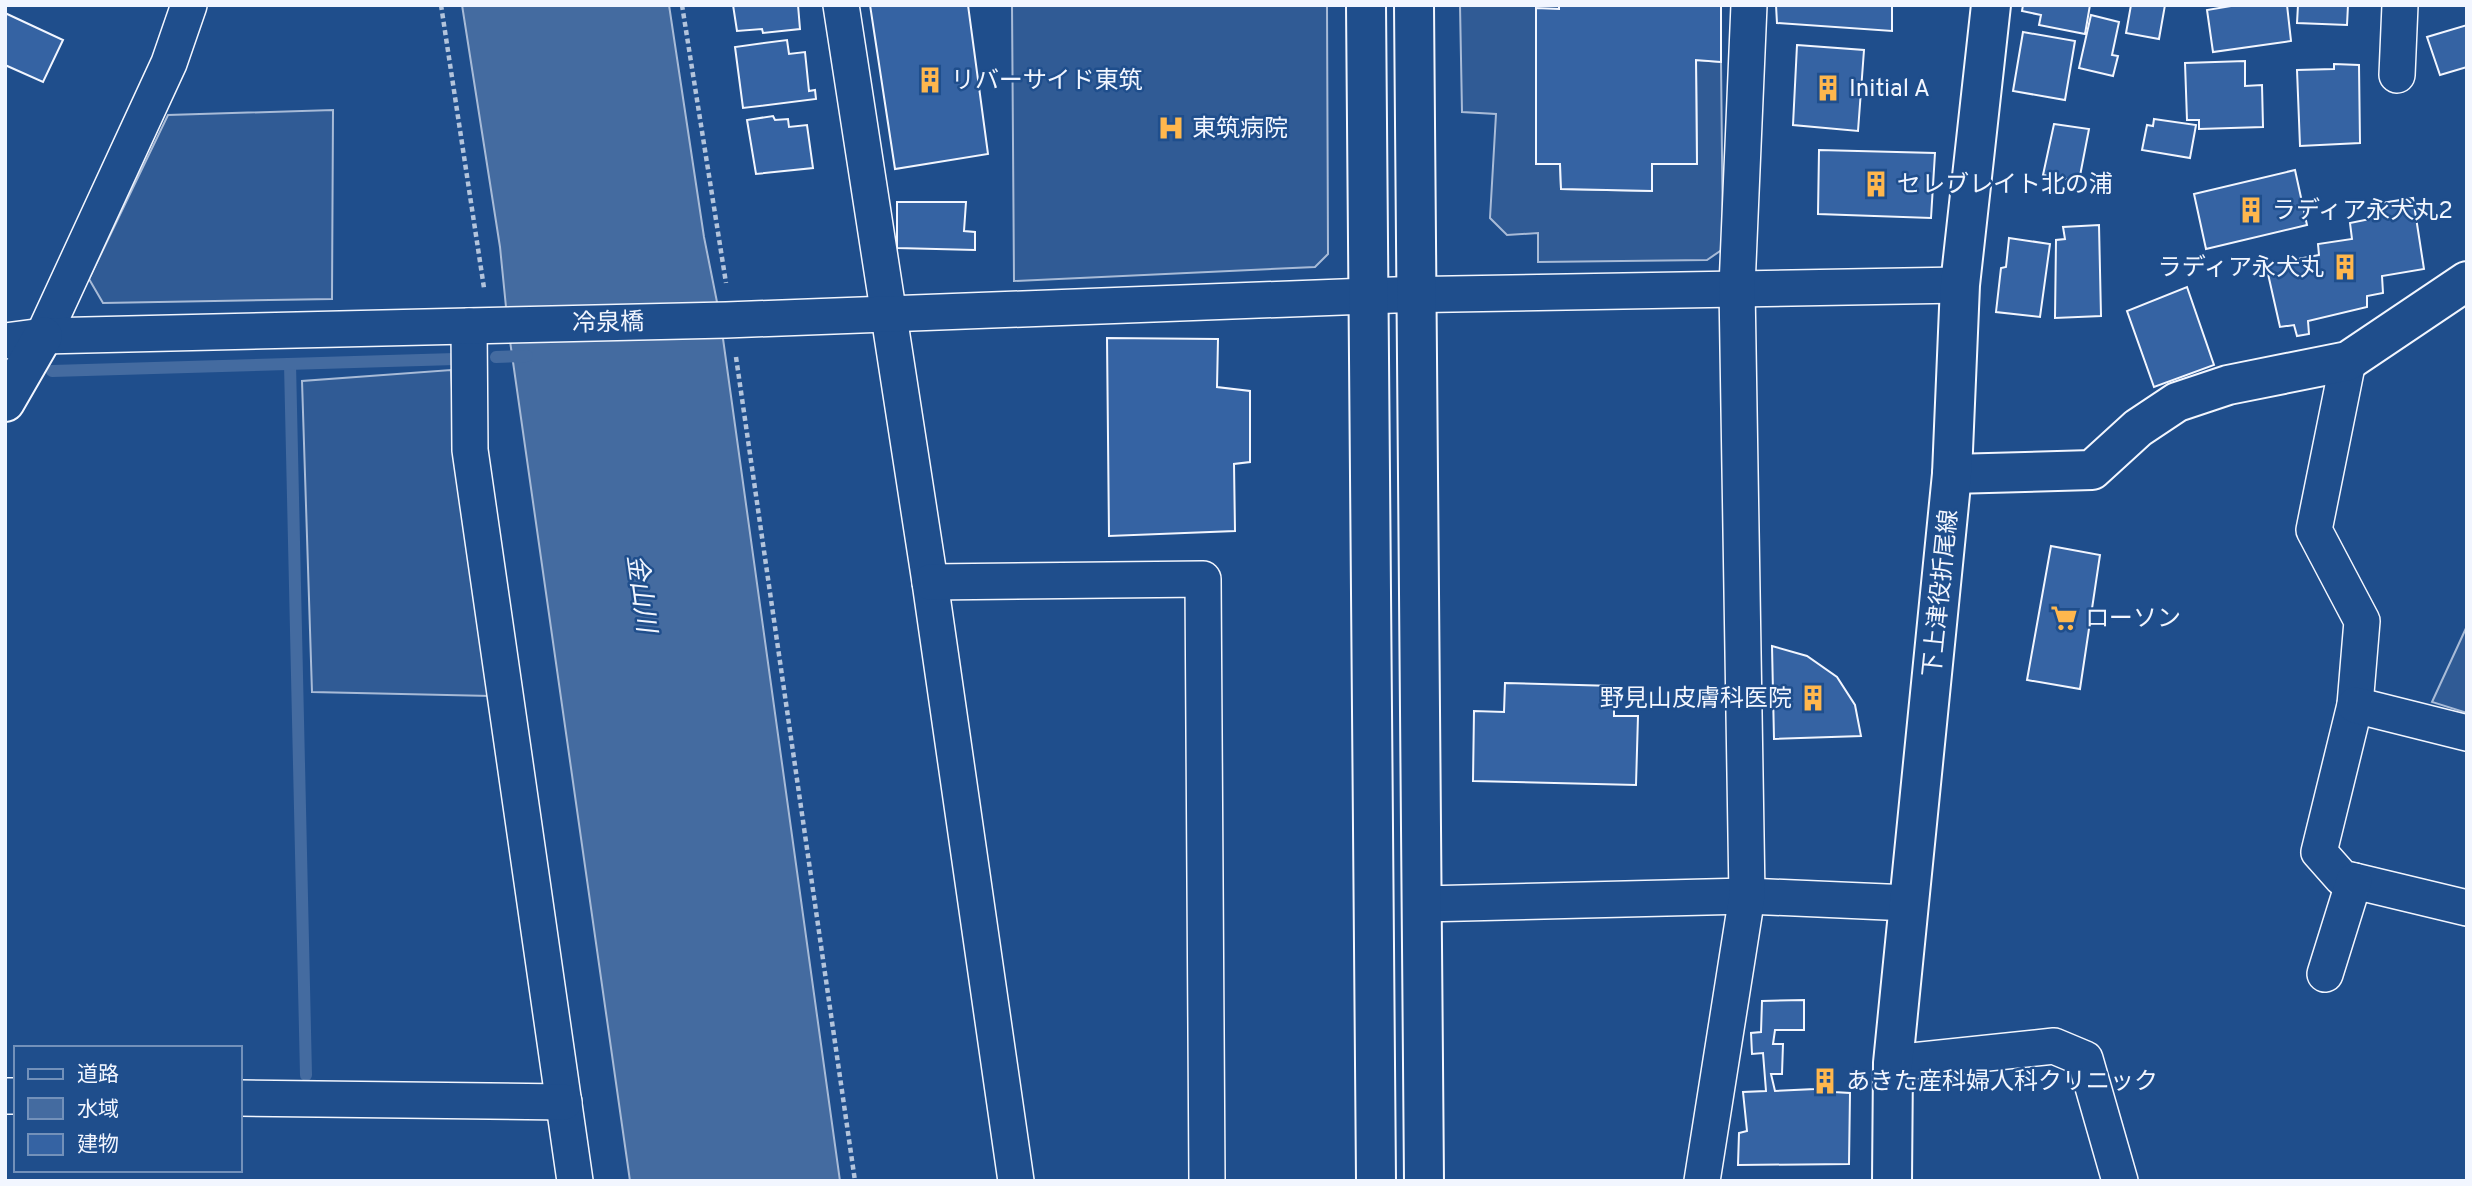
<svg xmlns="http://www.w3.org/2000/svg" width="2472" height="1186" font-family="Overpass,'Noto Sans JP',sans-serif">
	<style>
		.built { fill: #305b95; stroke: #a8bbd7; stroke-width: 2 }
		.water { fill: #446ba0; stroke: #a8bbd7; stroke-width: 2 }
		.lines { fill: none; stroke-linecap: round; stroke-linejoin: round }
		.stream { stroke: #446ba0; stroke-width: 12 }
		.building { fill: #3563a3; stroke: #f2f6ff; stroke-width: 2 }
		.street-casing { stroke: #f2f6ff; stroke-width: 38 }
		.secondary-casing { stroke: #f2f6ff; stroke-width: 42 }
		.path { stroke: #b3c4dc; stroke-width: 4.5; stroke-dasharray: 5 3.5; stroke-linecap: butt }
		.street { stroke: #1f4e8c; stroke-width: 35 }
		.secondary { stroke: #1f4e8c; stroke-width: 38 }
		.labels { text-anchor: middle; stroke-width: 5; stroke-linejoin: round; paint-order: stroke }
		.poi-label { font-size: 24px; fill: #f2f6ff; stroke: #1f4e8c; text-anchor: start }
		.street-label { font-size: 24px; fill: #f2f6ff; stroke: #1f4e8c }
		.water-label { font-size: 26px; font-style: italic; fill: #f2f6ff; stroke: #1f4e8c }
	</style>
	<rect width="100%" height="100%" fill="#1f4e8c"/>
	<g class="built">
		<path d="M1012,5H1327L1328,254L1315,267L1014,281Z"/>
		<path d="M1460,5H1559V9H1536V163L1560,164L1561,189L1652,191V164H1697L1696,60L1721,62L1723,249L1707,260L1538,262V233L1507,235L1490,218L1496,114L1462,112Z"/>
		<path d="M333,110L332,299L103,303L89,279L168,115Z"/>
		<path d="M451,370L456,467L491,696L312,692L302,381Z"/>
		<path d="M2467,626V713L2432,702Z"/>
	</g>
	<path class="water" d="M462,5H669L704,237L720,317L840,1181H630L508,327L500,247Z"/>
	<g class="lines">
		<g class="stream">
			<path d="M496,357L527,356"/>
			<path d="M290,364L306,1075"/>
			<path d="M52,371L455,359"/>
		</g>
	</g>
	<g class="building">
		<path d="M733,5H798L800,29L763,33L762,29L737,31Z"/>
		<path d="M870,5H968L988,154L895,169Z"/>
		<path d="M1559,5H1721V62L1696,60L1697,164H1652V191L1561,189L1560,164H1536V8L1559,9Z"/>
		<path d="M1776,5H1892V31L1777,23Z"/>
		<path d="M2023,5H2090L2085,34L2039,25L2041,15L2022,11Z"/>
		<path d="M2131,5H2165L2159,39L2126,33Z"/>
		<path d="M2237,5H2287L2291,41L2213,52L2207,10Z"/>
		<path d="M2298,5H2348L2347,25L2297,23Z"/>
		<path d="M5,13L63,40L43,82L5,65Z"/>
		<path d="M2091,15L2119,22L2112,55L2118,56L2113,76L2079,68Z"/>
		<path d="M2467,25V67L2440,75L2427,37Z"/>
		<path d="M2023,32L2075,41L2065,100L2013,91Z"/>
		<path d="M787,40L789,54L805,52L809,91L815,90L816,99L743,108L735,47Z"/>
		<path d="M1797,45L1864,50L1858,131L1793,125Z"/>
		<path d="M2245,61V86L2262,85L2263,127L2199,129V120H2187L2185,63Z"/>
		<path d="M2334,64L2359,65L2360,143L2300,146L2297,70L2334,69Z"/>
		<path d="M773,116L775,120L788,119L789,127L807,125L813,168L756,174L747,120Z"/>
		<path d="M2154,119L2196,125L2190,158L2142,150L2147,125L2153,126Z"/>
		<path d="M2054,124L2089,129L2079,181L2043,175Z"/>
		<path d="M1819,150L1935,153L1931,218L1818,214Z"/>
		<path d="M2295,170L2307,225L2206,249L2194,194Z"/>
		<path d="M2413,198L2424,269L2382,276L2383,293L2367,296V307L2308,321L2309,334L2297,336L2294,325L2280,327L2266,265L2319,255L2318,244L2352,239L2350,223L2375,218V204Z"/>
		<path d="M897,202H966L964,231L975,232V250L897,248Z"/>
		<path d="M2099,225L2101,316L2055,318L2056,240L2065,239L2063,227Z"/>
		<path d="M2009,238L2050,244L2040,317L1996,312L2001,268L2006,267Z"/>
		<path d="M2187,287L2214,365L2154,387L2127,311Z"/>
		<path d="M1107,338L1218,339L1217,387L1250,391V462L1234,464L1235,531L1109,536Z"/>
		<path d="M2051,546L2100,555L2080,689L2027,680Z"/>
		<path d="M1772,646L1807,656L1837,677L1855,705L1861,736L1774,739Z"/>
		<path d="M1505,683L1614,686V716H1638L1636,785L1473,781L1474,711L1504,712Z"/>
		<path d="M1804,1000V1030H1775L1773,1044H1783L1782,1074H1771L1775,1091L1815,1089L1817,1069L1835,1071L1834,1092L1850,1093L1849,1164L1738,1165L1739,1133L1747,1131L1743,1092L1766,1091L1763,1053L1752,1054L1751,1033L1761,1032L1762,1001Z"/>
	</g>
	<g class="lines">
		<g class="street-casing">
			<g id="street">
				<path d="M841,5L930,582L1016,1181"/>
				<path d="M2397,75L2400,5"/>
				<path d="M469,326L470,450L575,1181"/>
				<path d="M43,336L169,63L189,5"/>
				<path d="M5,341L43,336L726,320L1394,295L1960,285"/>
				<path d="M2348,361L2314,530L2362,621L2355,705L2319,852L2342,878L2467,908"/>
				<path d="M930,582L1203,579L1207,1181"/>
				<path d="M2355,705L2467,733"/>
				<path d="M1422,904L1747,896L1909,903"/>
				<path d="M2325,974L2354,881"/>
				<path d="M1893,1063L2054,1046L2085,1059L2120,1181"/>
				<path d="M5,1096H16"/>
				<path d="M240,1098L564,1102"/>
				<path d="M1702,1181L1747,896L1737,287L1749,5"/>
			</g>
		</g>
		<g class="secondary-casing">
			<g id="secondary">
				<path d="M1366,5L1376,1181"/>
				<path d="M1414,5L1424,1181"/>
				<path d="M5,402L43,336"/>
				<path d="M1952,474L2092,470L2138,428L2177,402L2228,385L2348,361L2467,281"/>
				<path d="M1892,1181L1893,1063L1952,474L1960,285L1991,5"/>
			</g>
		</g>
		<g class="path">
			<path d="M441,5L484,288"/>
			<path d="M682,5L726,283"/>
			<path d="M736,357L855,1181"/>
		</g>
		<use href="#street" class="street"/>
		<use href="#secondary" class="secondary"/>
	</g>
	<defs>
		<g id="building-bare" transform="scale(2.1)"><path d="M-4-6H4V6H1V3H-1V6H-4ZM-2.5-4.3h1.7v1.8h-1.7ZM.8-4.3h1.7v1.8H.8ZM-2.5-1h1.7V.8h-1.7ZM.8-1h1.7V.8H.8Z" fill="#ffb74d" stroke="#1f4e8c" stroke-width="2.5" paint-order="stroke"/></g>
		<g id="hospital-bare" transform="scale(2.1)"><path d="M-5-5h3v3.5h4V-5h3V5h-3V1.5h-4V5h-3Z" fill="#ffb74d" stroke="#1f4e8c" stroke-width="2.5" paint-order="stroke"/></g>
		<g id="supermarket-bare" transform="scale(2.1)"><path d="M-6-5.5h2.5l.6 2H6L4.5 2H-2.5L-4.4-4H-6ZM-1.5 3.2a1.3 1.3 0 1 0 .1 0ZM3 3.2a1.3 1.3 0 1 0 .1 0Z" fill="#ffb74d" stroke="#1f4e8c" stroke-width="2.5" paint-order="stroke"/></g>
	</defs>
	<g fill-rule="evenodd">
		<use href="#building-bare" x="930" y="80"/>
		<use href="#building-bare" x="1828" y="88"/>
		<use href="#hospital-bare" x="1171" y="128"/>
		<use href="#building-bare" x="1876" y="184"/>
		<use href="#building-bare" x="2251" y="210"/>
		<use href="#building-bare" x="2345" y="267"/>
		<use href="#supermarket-bare" x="2064" y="618"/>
		<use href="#building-bare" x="1813" y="698"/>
		<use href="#building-bare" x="1825" y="1081"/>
	</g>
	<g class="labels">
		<g class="poi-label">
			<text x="951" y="88">リバーサイド東筑</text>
			<text x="1849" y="96">Initial A</text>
			<text x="1192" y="136">東筑病院</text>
			<text x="1897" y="192">セレブレイト北の浦</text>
			<text x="2272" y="218">ラディア永犬丸2</text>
			<text x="2324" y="275" text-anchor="end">ラディア永犬丸</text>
			<text x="2085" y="626">ローソン</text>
			<text x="1792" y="706" text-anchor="end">野見山皮膚科医院</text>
			<text x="1846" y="1089">あきた産科婦人科クリニック</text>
		</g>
		<g class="street-label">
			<text transform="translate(608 322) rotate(-1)" y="8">冷泉橋</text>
			<text transform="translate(1940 593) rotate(-84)" y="8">下上津役折尾線</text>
		</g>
		<g class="water-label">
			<text transform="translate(642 593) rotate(82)" y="9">金山川</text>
		</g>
	</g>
	<rect width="2472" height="1186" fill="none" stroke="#f2f6ff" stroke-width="14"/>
	<rect x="14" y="1046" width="228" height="126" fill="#1f4e8c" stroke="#7391ba" stroke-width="2"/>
	<rect x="28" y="1069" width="35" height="10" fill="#1f4e8c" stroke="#7391ba" stroke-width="2"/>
	<text x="77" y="1081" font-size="21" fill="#f2f6ff">道路</text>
	<rect x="28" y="1098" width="35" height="21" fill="#446ba0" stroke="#7391ba" stroke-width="2"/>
	<text x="77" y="1116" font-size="21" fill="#f2f6ff">水域</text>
	<rect x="28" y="1134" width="35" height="21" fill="#3563a3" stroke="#7391ba" stroke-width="2"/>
	<text x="77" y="1151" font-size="21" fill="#f2f6ff">建物</text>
</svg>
